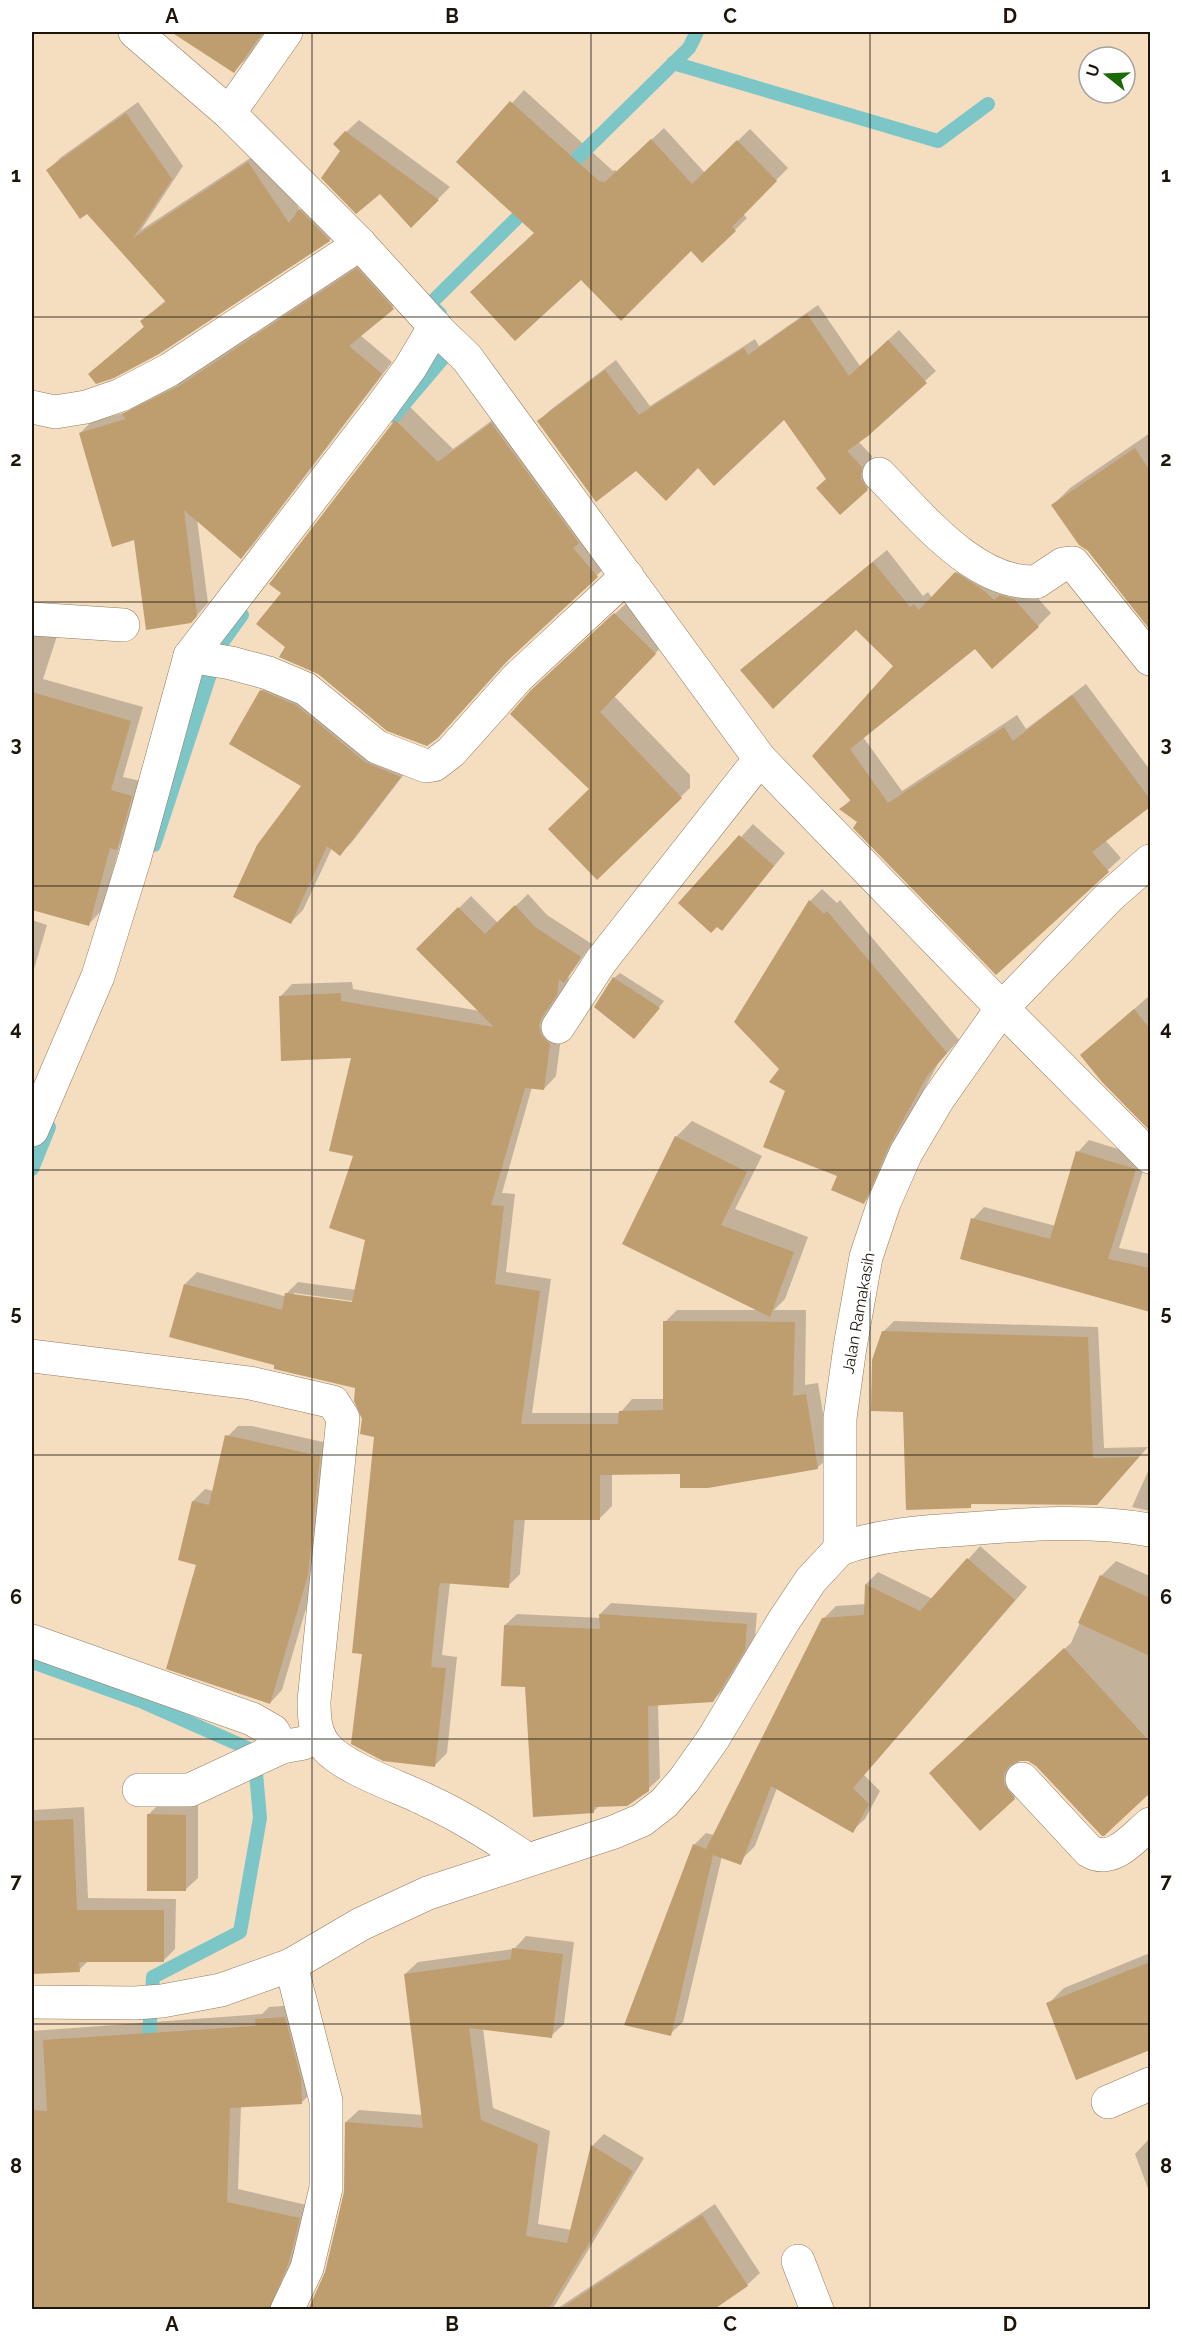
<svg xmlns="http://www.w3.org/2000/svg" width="1182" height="2341" font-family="Raleway,sans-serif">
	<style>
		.shadow { fill: #0003; fill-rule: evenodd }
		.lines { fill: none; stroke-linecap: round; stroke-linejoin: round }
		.stream { stroke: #7dc6c8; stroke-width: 14 }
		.building { fill: #be9d6f }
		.minor-casing { stroke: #907b5f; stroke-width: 34 }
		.minor { stroke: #fff; stroke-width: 33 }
		.grid { fill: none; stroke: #1d150a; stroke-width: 1.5; stroke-opacity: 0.55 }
		.labels { text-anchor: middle; stroke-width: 5; stroke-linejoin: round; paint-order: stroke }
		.street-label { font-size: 16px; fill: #1d150a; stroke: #fff }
		.neatline { fill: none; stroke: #1d150a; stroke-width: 2 }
		.grid-label { font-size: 20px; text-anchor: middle; font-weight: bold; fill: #1d150a }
	</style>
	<rect width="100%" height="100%" fill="#f5dec0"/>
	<g class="shadow">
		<path d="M180,32H265L246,59L234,71L193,44Z"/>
		<path d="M524,90L613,171L615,170L617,172L664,128L705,173L750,129L788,168L743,214L747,218L735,230L691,248L535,232L458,162Z"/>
		<path d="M138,102L183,166L141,230L261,151L300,210L311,199L341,228L330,240L159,353L90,374L145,326L142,321L166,300L48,170L60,158Z"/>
		<path d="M359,120L450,187L411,226L342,151L346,132Z"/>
		<path d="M368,259L404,297L360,335L392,362L252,546L241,557L197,519L208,603L191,622L135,538L80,433L91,422L127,412L135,404L192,375Z"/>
		<path d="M818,305L860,366L899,330L936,371L858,441L872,456L871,468L878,478L867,489L828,478L784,418L698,466L636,470L538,422L549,411L616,360L650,406L755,339L759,346Z"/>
		<path d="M410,407L453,449L506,410L611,562L513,655L452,722L287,646L283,593L396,421Z"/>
		<path d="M1150,433V627L1053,505L1070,488Z"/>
		<path d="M887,550L923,596L928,592L932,598L969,560L1027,586L1051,613L1038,626L975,647L863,737L902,791L1017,715L1026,729L1086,684L1150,770V805L1105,840L1121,858L996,973L859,821L841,809L851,799L814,756L896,666L856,627L742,670L755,658Z"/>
		<path d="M631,599L670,638L614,696L690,775V788L597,878L591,789L548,676Z"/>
		<path d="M32,628L57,636L43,679L143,707L123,777L145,782L131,834L120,845L102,910L89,924L32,909V754L36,737L32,736Z"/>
		<path d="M274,679L412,764L352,842L340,854L332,848L303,910L291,922L304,785L261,691Z"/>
		<path d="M753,824L785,853L722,929L680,903Z"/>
		<path d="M822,889L837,903L840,900L959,1040L939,1062L901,1132L876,1190L864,1202L839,1175L787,1090L781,1069L736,1022L810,901Z"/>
		<path d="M528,894L547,915L592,944L569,976L556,1076L544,1089L532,1087L502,1193L515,1194L506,1272L551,1279L532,1413H620L632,1399H664L665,1322L677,1310H760L624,1244L676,1137L692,1121L762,1156L735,1209L808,1237L785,1299L774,1310H806L805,1385L818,1383L830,1456L817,1468L612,1473V1506L600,1518H525L520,1574L508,1586L450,1582L442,1655L457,1657L447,1753L435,1765L364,1652L376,1436L363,1419L357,1387L185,1284L197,1272L284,1296L298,1282L357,1290L367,1239L355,1155L353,1056L280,997L292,984L352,982L353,989L480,1011L418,949L471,896L498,923ZM294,1293L360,1302V1305L294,1296Z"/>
		<path d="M32,920L47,925L32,976Z"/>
		<path d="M620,973L664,1001L640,1032L614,978Z"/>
		<path d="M1150,995V1124L1148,1127L1082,1055Z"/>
		<path d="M1089,1140L1147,1158L1119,1248L1150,1254V1310L973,1219L984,1207L1056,1226L1078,1152Z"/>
		<path d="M894,1321L1098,1327L1104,1448L1148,1447L1097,1504L974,1502L970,1506L905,1411L883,1332Z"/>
		<path d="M238,1426H252L332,1444L320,1561L282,1690L270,1703L198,1563L193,1501L205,1489L213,1491L225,1439Z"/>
		<path d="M1150,1467V1511L1132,1507Z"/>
		<path d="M980,1546L1027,1587L864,1775L880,1791L865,1819L852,1831L777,1788L755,1846L742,1859L722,1856L683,2022L670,2034L694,1845L706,1833L714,1835L823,1619L836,1606L866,1604V1584L878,1572L933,1599Z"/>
		<path d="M1116,1561L1150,1576V1789L1097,1830L1037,1765L1029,1760L1019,1759L1018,1767L1030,1783L1014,1798L946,1758L1071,1643L1101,1576Z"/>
		<path d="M611,1603L757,1613L755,1637L724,1689L712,1701L658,1704L660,1778L648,1789L600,1805L594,1811L526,1685L505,1625L517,1614L601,1618L600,1614Z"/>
		<path d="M160,1803H198V1878L185,1890L148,1815Z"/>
		<path d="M84,1807L88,1898L176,1899L175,1949L163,1961L89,1960L79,1970L32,1972V1810Z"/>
		<path d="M526,1936L574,1942L564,2024L551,2036L483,2028L493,2108L550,2131L538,2224L572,2230L592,2146L604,2134L644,2158L552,2310H310L327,2273L346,2192V2122L359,2110L423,2115L405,1974L418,1962L514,1949Z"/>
		<path d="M1150,1953V2048L1077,2078L1048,2004L1064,1988Z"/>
		<path d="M297,2005L314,2090L302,2102L241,2106L238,2189L311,2206L285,2310H32V2031L262,2014L269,2007Z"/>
		<path d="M1150,2138V2194L1135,2154Z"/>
		<path d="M715,2204L760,2273L747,2285L710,2310H555Z"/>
	</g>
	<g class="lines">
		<g class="stream">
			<path d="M673,63L938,141L988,104"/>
			<path d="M563,172L689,48L697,32"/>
			<path d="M440,314L430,304L530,205"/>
			<path d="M394,416L455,344"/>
			<path d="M154,845L219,647L242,615"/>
			<path d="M32,1169L49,1127"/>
			<path d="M32,1662L143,1702L254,1751L260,1818L240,1932L153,1977L148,2051"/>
		</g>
	</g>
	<g class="building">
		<path d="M171,32H263L234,73Z"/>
		<path d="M510,101L600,182L602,181L604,183L651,139L692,184L737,140L777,181L732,227L736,231L702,263L691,251L621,321L581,280L515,341L470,292L534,233L456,162Z"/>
		<path d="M126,113L172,179L133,238L248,162L289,223L299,209L330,241L159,354L114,378L96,384L88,374L144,327L140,321L166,302L87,214L80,219L46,170Z"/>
		<path d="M345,131L439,200L411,228L380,194L356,214L321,178L340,151L333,144Z"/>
		<path d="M357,268L394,309L349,346L382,374L241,559L184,510L197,616L191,623L146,630L134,540L112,547L79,433L126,419L122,414L179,386Z"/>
		<path d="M807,314L849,376L888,340L927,383L868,436L847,451L862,467L861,479L868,490L840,515L816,488L826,479L784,420L714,486L698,468L666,501L636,471L596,502L537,421L605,370L639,415L744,348L748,355Z"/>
		<path d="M395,420L438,462L491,423L579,543L573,548L598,577L504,664L438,738L427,746L387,731L318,674L279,657L285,647L256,624L281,593L269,584Z"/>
		<path d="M1135,448L1150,471V630L1088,551L1079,545L1051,505Z"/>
		<path d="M873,562L910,607L914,604L919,610L955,572L982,589L994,600L1000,595L1014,599L1039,627L992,669L975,649L850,749L888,803L1004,727L1013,741L1072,695L1150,799V807L1092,852L1109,872L996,975L853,828L857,822L839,809L851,801L812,756L893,666L856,630L773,709L740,670Z"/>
		<path d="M614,613L656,654L600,712L682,798L597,880L548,829L589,789L510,714L530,691Z"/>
		<path d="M260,690L296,705L365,762L401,777L340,856L327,846L291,924L233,897L257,845L301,786L229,744Z"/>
		<path d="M32,692L131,721L111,790L132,796L117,850L110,848L89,926L32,910Z"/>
		<path d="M739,835L774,866L722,931L717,927L711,933L678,903Z"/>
		<path d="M809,900L824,914L827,911L947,1053L927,1076L890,1144L864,1204L831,1190L837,1176L763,1147L785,1091L769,1082L779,1069L734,1022Z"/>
		<path d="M515,905L535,927L581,957L564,983L559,979L557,995L542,1017L539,1025L541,1035L550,1044L544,1090L525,1088L491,1205L504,1206L495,1284L540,1291L521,1424H618L619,1411L663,1410V1321L795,1322L793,1396L806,1394L818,1469L708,1488H680V1474L600,1475V1520H514L509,1588L441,1583L439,1586L431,1667L446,1668L435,1767L383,1761L351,1744L362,1654L352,1653L374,1437L360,1434L362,1419L354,1401L355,1388L274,1369V1365L169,1337L184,1284L282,1310L285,1293L352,1302L365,1240L329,1228L353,1156L329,1151L351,1058L281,1061L279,996L341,993V1001L494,1027L416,949L458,907L485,934Z"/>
		<path d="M613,977L660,1008L634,1039L594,1007Z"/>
		<path d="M1134,1009L1150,1029V1131L1102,1082L1080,1055Z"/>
		<path d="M675,1136L747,1172L721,1225L794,1252L770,1317L622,1244Z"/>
		<path d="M1076,1151L1136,1169L1108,1259L1150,1268V1312L960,1259L971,1218L1050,1239Z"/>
		<path d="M882,1331L1088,1337L1093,1458L1139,1457L1097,1505L971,1504V1508L906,1510L903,1412L871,1411L872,1360Z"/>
		<path d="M225,1435L320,1456L308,1575L270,1704L166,1669L196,1565L178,1560L192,1501L209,1505Z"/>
		<path d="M967,1558L1015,1600L853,1788L869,1804L853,1833L771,1786L741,1865L713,1855L671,2036L624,2025L693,1844L706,1849L822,1618L864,1615L865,1584L920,1611Z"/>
		<path d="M1100,1575L1150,1598V1656L1078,1623Z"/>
		<path d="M599,1614L747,1624L745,1650L713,1702L648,1706L649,1791L627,1806L594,1807V1813L533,1817L525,1687L501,1686L504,1625L600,1629Z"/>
		<path d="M1064,1648L1150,1742V1793L1104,1836H1102L1036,1766L1028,1761H1018L1009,1766L1004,1774V1784L1015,1799L980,1831L929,1773Z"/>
		<path d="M147,1814L186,1815V1891H147Z"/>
		<path d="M73,1819L77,1910H164V1962H79L80,1972L32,1974V1821Z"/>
		<path d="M512,1948L563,1954L552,2038L469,2028L481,2120L538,2144L526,2236L567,2243L591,2145L633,2171L548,2310H308L325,2272L344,2192L345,2122L423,2128L404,1974L511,1959Z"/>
		<path d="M1150,1962V2050L1076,2080L1046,2003Z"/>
		<path d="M285,2017L301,2079L302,2104L230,2108L227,2202L300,2218L289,2262L269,2310H32V2110L47,2111L43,2040L256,2026L255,2019Z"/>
		<path d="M702,2215L748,2286L713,2310H559Z"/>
	</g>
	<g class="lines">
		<g class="minor-casing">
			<g id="minor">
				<path d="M135,32L229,113L360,244L439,331L467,358L760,759L1002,1008L1150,1157"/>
				<path d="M229,113L286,32"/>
				<path d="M32,407L55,412L86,407L121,395L169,370L360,244"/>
				<path d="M879,474C919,514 974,585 1036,582L1063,564L1073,563L1150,659"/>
				<path d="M32,619L123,625"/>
				<path d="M190,656L231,663L268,673L306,689L377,747L426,766L434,765L451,752L517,678L627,576"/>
				<path d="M1150,861L1110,896L1002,1008L938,1099L906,1153L884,1203L866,1257L850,1347L840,1418V1549C882,1534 923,1532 967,1529C1028,1524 1089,1519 1150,1530"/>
				<path d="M558,1027L601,961L760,759"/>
				<path d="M32,1130L98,976L134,860L190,656L380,409L410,368L435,326"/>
				<path d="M32,1356L250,1383L333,1402L343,1418L314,1701C314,1718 315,1735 327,1748C347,1770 401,1787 428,1801C463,1817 495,1838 527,1859"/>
				<path d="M32,1641L252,1719L273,1731L282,1747"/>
				<path d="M1022,1779L1089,1851C1113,1865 1133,1838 1150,1824"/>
				<path d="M139,1790H190L282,1747L304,1743"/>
				<path d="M32,2002L135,2003L162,2001L221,1990L291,1965L361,1924L428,1893L614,1832L642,1820L664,1803L684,1780L713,1739L783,1622L811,1580L840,1549"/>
				<path d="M1108,2102L1150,2084"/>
				<path d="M798,2261L817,2310"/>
				<path d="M287,2310L307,2268L326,2188V2101L291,1965"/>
			</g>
		</g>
		<use href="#minor" class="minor"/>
	</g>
	<path class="grid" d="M312,32V2310M591,32V2310M870,32V2310M32,317H1150M32,602H1150M32,886H1150M32,1170H1150M32,1455H1150M32,1739H1150M32,2024H1150"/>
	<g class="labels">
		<g class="street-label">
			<text transform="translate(858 1313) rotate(-80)" y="6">Jalan Ramakasih</text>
		</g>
	</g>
	<rect width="1182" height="2341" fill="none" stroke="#ffffff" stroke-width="66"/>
	<g transform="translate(1107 75) rotate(288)"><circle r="28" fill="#ffffff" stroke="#a5a19d" stroke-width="1.5"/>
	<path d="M0-4.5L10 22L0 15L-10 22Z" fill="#1b6907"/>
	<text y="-9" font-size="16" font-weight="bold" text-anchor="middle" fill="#1d150a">U</text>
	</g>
	<rect x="33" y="33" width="1116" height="2275" class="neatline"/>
	<g class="grid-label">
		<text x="172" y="23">A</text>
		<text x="452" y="23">B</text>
		<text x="730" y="23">C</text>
		<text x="1010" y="23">D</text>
		<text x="16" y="182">1</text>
		<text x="1166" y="182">1</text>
		<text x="16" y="466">2</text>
		<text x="1166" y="466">2</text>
		<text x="16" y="751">3</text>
		<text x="1166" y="751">3</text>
		<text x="16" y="1035">4</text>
		<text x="1166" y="1035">4</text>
		<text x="16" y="1320">5</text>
		<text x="1166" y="1320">5</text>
		<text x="16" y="1604">6</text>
		<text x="1166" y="1604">6</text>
		<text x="16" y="1888">7</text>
		<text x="1166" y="1888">7</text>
		<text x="16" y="2173">8</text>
		<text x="1166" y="2173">8</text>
		<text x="172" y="2331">A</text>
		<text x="452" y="2331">B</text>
		<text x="730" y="2331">C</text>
		<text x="1010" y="2331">D</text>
	</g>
</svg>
